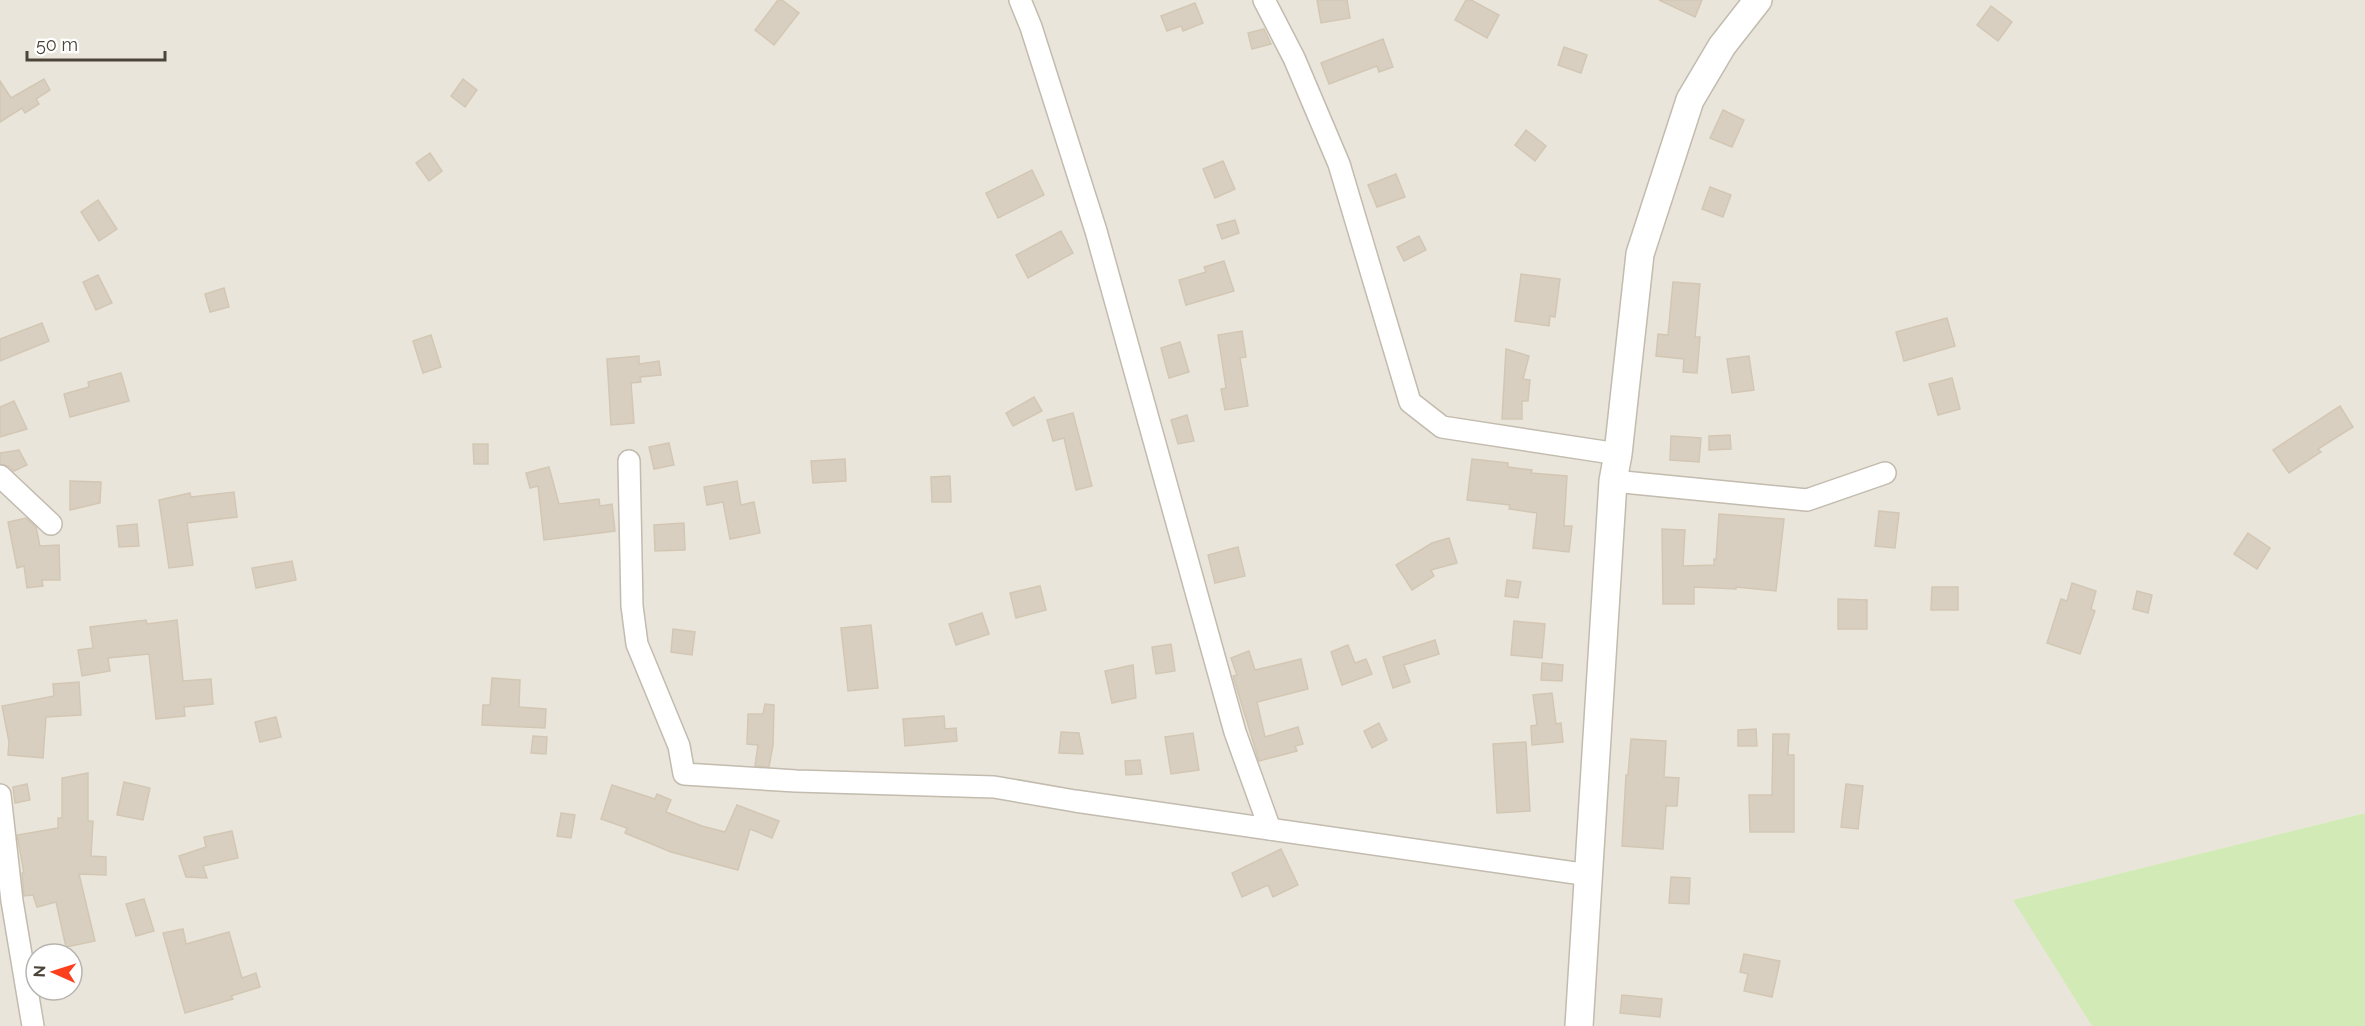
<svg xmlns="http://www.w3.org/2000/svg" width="2365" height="1026" font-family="Raleway,sans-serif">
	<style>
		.residential { fill: #eae5da; fill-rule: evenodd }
		.green { fill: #d2eab5 }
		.building { fill: #d8cfc1; stroke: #d3c7b4; stroke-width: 1.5 }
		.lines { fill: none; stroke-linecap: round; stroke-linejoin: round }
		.minor-casing { stroke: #c2bbae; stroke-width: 24 }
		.tertiary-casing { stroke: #c2bbae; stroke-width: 30 }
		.minor { stroke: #fff; stroke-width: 21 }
		.tertiary { stroke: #fff; stroke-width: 27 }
	</style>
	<rect width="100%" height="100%" fill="#f6f3ec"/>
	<path class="residential" d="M0,0H2365V813L2014,900L2092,1026H0ZM36,954H72V990H36Z"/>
	<path class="green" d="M2365,813V1026H2092L2013,900Z"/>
	<g class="building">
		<path d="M778,0H782L799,13L774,45L755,30Z"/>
		<path d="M1317,0H1347L1350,18L1321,23Z"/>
		<path d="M1466,0H1471L1499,15L1487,38L1455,20Z"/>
		<path d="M1659,0H1702L1695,17Z"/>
		<path d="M1195,3L1203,23L1183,31L1181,26L1167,31L1161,16Z"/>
		<path d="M1991,6L2012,22L1998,41L1977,25Z"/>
		<path d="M1264,29L1271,44L1252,49L1248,33Z"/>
		<path d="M1383,39L1393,67L1379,72L1377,66L1329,84L1321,63Z"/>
		<path d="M1564,47L1587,55L1581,73L1558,65Z"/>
		<path d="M44,79L50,90L36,99L39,104L25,113L22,108L0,122V81L11,98Z"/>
		<path d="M463,79L477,90L465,107L451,96Z"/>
		<path d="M1723,110L1744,120L1732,147L1710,138Z"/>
		<path d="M1526,130L1546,146L1535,161L1515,145Z"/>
		<path d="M430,153L442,171L429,181L416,163Z"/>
		<path d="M1223,161L1235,189L1215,198L1203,169Z"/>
		<path d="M1032,170L1044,195L998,218L986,193Z"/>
		<path d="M1396,174L1405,197L1377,207L1368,185Z"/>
		<path d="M1710,187L1731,195L1723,217L1702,209Z"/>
		<path d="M98,200L117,229L99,241L81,212Z"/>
		<path d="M1235,220L1239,233L1222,239L1217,225Z"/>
		<path d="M1061,231L1073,253L1028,278L1016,255Z"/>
		<path d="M1419,236L1426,250L1404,261L1397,247Z"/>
		<path d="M1224,261L1234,291L1186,305L1179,280L1206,272L1204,267Z"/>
		<path d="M1521,274L1560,279L1555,317L1550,316L1549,326L1515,321Z"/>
		<path d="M98,275L112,303L96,310L83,282Z"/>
		<path d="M1673,282L1700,284L1695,337H1700L1697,373L1683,372L1684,359L1656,356L1658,334L1668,335Z"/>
		<path d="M224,288L229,307L210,312L205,294Z"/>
		<path d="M1947,318L1955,346L1904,361L1896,332Z"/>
		<path d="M42,323L49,341L0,361V339Z"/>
		<path d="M1242,331L1246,357L1240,358L1248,406L1225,410L1221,389L1226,388L1218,335Z"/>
		<path d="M431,335L441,367L423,373L413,341Z"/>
		<path d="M1180,342L1189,372L1169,378L1161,348Z"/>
		<path d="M1506,349L1529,356L1523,379L1530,380L1528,401H1522V419H1502Z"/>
		<path d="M639,356V364L659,361L661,375L640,377L641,382L631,383L634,423L611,425L607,359Z"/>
		<path d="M1749,356L1754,390L1732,393L1727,359Z"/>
		<path d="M121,373L129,401L70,417L64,394L89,387L88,382Z"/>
		<path d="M1952,378L1960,409L1938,415L1929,384Z"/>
		<path d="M1034,397L1042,411L1013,426L1006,413Z"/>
		<path d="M14,401L27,429L0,437V407Z"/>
		<path d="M2340,406L2353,427L2318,449L2321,452L2289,473L2273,450Z"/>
		<path d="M1073,413L1092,486L1076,490L1064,438L1053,441L1047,420Z"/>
		<path d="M1187,415L1194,441L1178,444L1171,420Z"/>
		<path d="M1730,435L1731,449L1709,450V436Z"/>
		<path d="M1671,436L1701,438L1699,462L1670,460Z"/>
		<path d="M669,443L674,465L654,469L649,447Z"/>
		<path d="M473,444H488V464H474Z"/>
		<path d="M19,450L27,465L14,471L8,466L0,464V453Z"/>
		<path d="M845,459L846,481L813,483L811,461Z"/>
		<path d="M1472,459L1508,463V467L1532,470L1531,473L1567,476L1564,526H1572L1569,552L1533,548L1537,513L1509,509L1510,505L1467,500Z"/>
		<path d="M549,467L559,504L599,499L600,506L612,504L615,531L544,540L538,486L530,488L526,473Z"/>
		<path d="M950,476L951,502H932L931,477Z"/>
		<path d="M70,481L101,482L100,503L70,510Z"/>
		<path d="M737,481L741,505L754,502L760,533L730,539L723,502L707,505L704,487Z"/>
		<path d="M234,492L237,517L187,523L193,565L169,568L159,500L190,493L191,497Z"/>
		<path d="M1879,511L1899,513L1895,548L1875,546Z"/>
		<path d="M1719,514L1784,519L1776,591L1736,587V589L1694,587V604H1663L1662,529L1685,530L1683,566L1714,565V559L1716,560Z"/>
		<path d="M26,518L36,527L40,546L59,545L60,580H42L43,586L27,588L24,566L17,568L8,522Z"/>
		<path d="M684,523L685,550L655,551L654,525Z"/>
		<path d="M137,524L139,546L119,547L117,526Z"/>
		<path d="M2248,533L2270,548L2257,569L2234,554Z"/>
		<path d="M1449,538L1457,563L1431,570L1434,576L1412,590L1396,565L1432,543Z"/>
		<path d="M1238,547L1245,576L1215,583L1208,555Z"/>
		<path d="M292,561L296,580L256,588L252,568Z"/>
		<path d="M1507,580L1521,582L1518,598L1505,596Z"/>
		<path d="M2072,583L2096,591L2091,609L2095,611L2080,654L2047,643L2061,599L2067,601Z"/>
		<path d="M1040,586L1046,610L1016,618L1010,593Z"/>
		<path d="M1932,587H1958V610H1931Z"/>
		<path d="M2137,591L2152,595L2148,613L2133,609Z"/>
		<path d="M1838,599L1867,600V629H1838Z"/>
		<path d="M982,613L989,634L956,645L949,624Z"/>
		<path d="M146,620L147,624L177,620L183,681L211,679L213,704L184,707L185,716L156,719L149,654L108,658L110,671L82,676L78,650L93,648L90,627Z"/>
		<path d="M1514,621L1545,624L1542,658L1511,655Z"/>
		<path d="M871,625L878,688L848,691L841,628Z"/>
		<path d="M673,629L695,632L692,655L671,652Z"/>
		<path d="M1435,640L1439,654L1404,665L1410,682L1393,688L1383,657Z"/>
		<path d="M1171,644L1175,671L1156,674L1152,647Z"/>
		<path d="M1348,645L1355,663L1366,659L1372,674L1342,685L1331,652Z"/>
		<path d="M1249,651L1255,670L1301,659L1308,689L1257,702L1265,737L1298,727L1303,744L1295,746L1297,751L1259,761L1233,676L1237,675L1231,658Z"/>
		<path d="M1542,663L1563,665L1562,681L1541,680Z"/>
		<path d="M1133,665L1136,698L1112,703L1105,671Z"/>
		<path d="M492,678L520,680L519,707L546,709L545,728L482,725L483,705H490Z"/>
		<path d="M79,682L81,715L46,717L43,758L8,755L9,742L2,706L54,696L53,684Z"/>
		<path d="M1552,693L1556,724L1561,723L1563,742L1532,745L1531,726L1537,725L1533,695Z"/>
		<path d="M765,704L774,705L773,745L769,767L755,766L758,745L747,744L748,714H763Z"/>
		<path d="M944,716L945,729L956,728L957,741L905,746L903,719Z"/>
		<path d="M276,717L281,737L260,742L255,722Z"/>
		<path d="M1379,723L1387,740L1372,748L1364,731Z"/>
		<path d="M1756,729L1757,746H1738V730Z"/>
		<path d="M1061,732L1079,733L1083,754L1059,753Z"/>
		<path d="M1193,733L1199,770L1171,774L1165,737Z"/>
		<path d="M1773,734H1789L1788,755H1794V832H1750L1749,795H1772Z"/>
		<path d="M533,736L547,737L546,754L531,753Z"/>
		<path d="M1631,739L1666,741L1664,777L1679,778L1677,806H1666L1663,849L1622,846L1626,775H1628Z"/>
		<path d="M1526,742L1530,811L1497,813L1493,744Z"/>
		<path d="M1140,760L1142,774L1126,775L1125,761Z"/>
		<path d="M88,773V821H93L91,856L106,857V875L79,874L95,941L66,947L56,902L37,907L33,895L24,896L22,873H24L17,835L58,828V818H62V778Z"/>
		<path d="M124,782L150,788L143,820L117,815Z"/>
		<path d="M27,784L30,800L15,803L13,787Z"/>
		<path d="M1846,784L1863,786L1858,829L1841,827Z"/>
		<path d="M612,785L655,799L657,794L671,800L666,812L702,826L725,832L737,805L779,821L772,838L750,829L738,870L671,852L625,833L627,828L601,819Z"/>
		<path d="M561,813L575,815L571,838L557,836Z"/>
		<path d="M232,831L238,858L203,866L207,878L186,877L179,856L206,847L204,837Z"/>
		<path d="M1281,849L1298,885L1273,897L1268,885L1242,897L1232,873Z"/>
		<path d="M1671,877L1690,878L1689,904L1669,903Z"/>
		<path d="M144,899L154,931L136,936L126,904Z"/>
		<path d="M183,929L186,944L229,932L242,978L256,973L260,987L231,996L233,999L185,1013L163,933Z"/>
		<path d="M1744,954L1780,961L1772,997L1744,991L1748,974L1740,972Z"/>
		<path d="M1622,995L1662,999L1660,1017L1620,1013Z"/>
	</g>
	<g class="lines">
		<g class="minor-casing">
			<g id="minor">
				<path d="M1020,0L1031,27L1096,231L1235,732L1270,829"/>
				<path d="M1264,0L1294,58L1339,164L1410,402L1442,427L1618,454"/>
				<path d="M629,461L632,606L637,644L679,746L684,774L796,781L994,787L1075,801L1589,875"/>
				<path d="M0,476L51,524"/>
				<path d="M1613,481L1807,500L1885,473"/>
				<path d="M0,795L12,901L33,1026"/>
			</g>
		</g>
		<g class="tertiary-casing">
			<path id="tertiary" d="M1579,1026L1613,481L1618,454L1640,254L1690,100L1722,46L1758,0"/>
		</g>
		<use href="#minor" class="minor"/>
		<use href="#tertiary" class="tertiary"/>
	</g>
	<g transform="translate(54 972) rotate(273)"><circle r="28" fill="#ffffff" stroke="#b7b4b0" stroke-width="1.5"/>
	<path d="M0-4.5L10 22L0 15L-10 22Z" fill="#fc3f1d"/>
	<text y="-9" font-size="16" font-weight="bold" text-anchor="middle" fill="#4b4439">N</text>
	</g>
	<path d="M27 51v9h138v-9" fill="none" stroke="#4b4439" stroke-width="3"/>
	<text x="36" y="51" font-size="18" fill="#4b4439" stroke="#ffffff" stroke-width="4.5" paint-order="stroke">50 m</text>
</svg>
